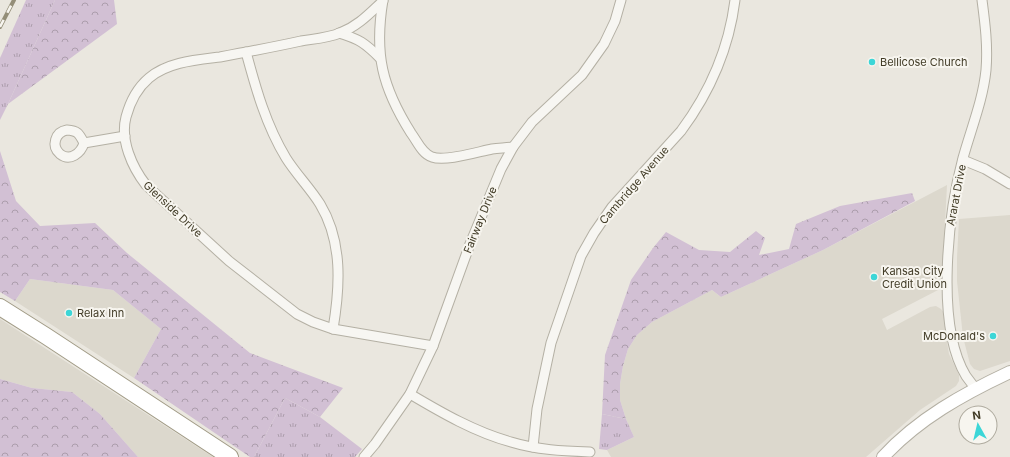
<svg xmlns="http://www.w3.org/2000/svg" width="1010" height="457" font-family="Inter,sans-serif">
	<style>
		.built { fill: #dcd8cd }
		.grass { fill: url(#grass-tufts) }
		.forest { fill: url(#forest-crowns) }
		.lines { fill: none; stroke-linecap: round; stroke-linejoin: round }
		.street-casing { stroke: #b4b0a4; stroke-width: 11 }
		.secondary-casing { stroke: #b4b0a4; stroke-width: 14 }
		.highway-casing { stroke: #a19b86; stroke-width: 18 }
		.street { stroke: #f7f6f2; stroke-width: 9 }
		.secondary { stroke: #fff; stroke-width: 12 }
		.highway { stroke: #fff; stroke-width: 16 }
		.rail-casing { stroke: #948e78; stroke-width: 4 }
		.rail { stroke: #f7f5ef; stroke-width: 2.5; stroke-dasharray: 8; stroke-linecap: butt }
		.poi-dot { fill: #3cd6d7; stroke: #f7f5ef; stroke-width: 1.5 }
		.labels { text-anchor: middle; stroke-width: 4; stroke-linejoin: round; paint-order: stroke }
		.poi-label { font-size: 11px; fill: #423c27; stroke: #f7f5ef; text-anchor: start }
		.street-label { font-size: 11px; fill: #423c27; stroke: #f7f5ef }
	</style>
	<defs>
		<pattern id="grass-tufts" width="24" height="20" patternUnits="userSpaceOnUse"><rect width="24" height="20" fill="#d2c0d4"/><path d="M3 7l-1-3M5 7V3M7 7l1-3M15 17l-1-3M17 17v-4M19 17l1-3" fill="none" stroke="#ac9dac"/></pattern>
		<pattern id="forest-crowns" width="20" height="18" patternUnits="userSpaceOnUse"><rect width="20" height="18" fill="#d2c0d4"/><path d="M2 6a3 3 0 1 1 6 0M12 15a3 3 0 1 1 6 0" fill="none" stroke="#ac9dac"/></pattern>
	</defs>
	<rect width="100%" height="100%" fill="#eae7df"/>
	<g class="built">
		<path d="M947,185L942,285L940,289L882,319L887,330L930,307L936,306L941,309L944,313L947,342L949,354L959,375V381L956,386L920,410L866,457H611L607,450L634,437L626,419L620,400V384L623,366L628,349L637,335L652,322L712,290L721,297L823,250Z"/>
		<path d="M1010,215V361L980,371L974,369L970,364L963,337L957,281V258L959,219Z"/>
		<path d="M30,279L113,290L161,329L134,378L15,301Z"/>
		<path d="M0,319L128,402L213,457H138L100,414L72,392L32,388L0,379Z"/>
	</g>
	<g class="grass">
		<path d="M26,0H55L8,104L0,120V58Z"/>
		<path d="M285,398L320,417L362,449L355,457H254Z"/>
		<path d="M602,414L626,419L634,437L607,450L599,449Z"/>
	</g>
	<g class="forest">
		<path d="M55,0H114L117,24L8,104Z"/>
		<path d="M0,151L16,201L40,226L95,223L127,253L250,353L343,388L320,417L285,398L254,457H250L134,378L161,329L113,290L30,279L15,301L0,292Z"/>
		<path d="M912,193L915,201L823,250L721,297L712,290L652,322L637,335L628,349L623,366L620,384V400L626,419L602,414L605,355L631,280L653,248L666,232L699,250L730,252L756,231L765,238L759,255L789,249L796,224L840,206Z"/>
		<path d="M0,379L32,388L72,392L100,414L138,457H0Z"/>
	</g>
	<g class="lines">
		<g class="street-casing">
			<g id="street">
				<path d="M383,0C374,54 382,87 411,133C417,141 422,154 432,157C445,162 477,152 492,149C499,148 506,148 513,147"/>
				<path d="M383,1C369,14 358,26 340,33C328,38 313,39 301,41C274,47 247,52 220,57C196,60 168,62 149,78C136,89 130,102 126,117C120,140 132,167 146,185L229,261L297,314L313,322L333,329L433,346"/>
				<path d="M339,33C359,39 365,43 380,58"/>
				<path d="M246,52C256,89 266,125 286,158C296,174 310,188 320,204C343,242 340,287 333,329"/>
				<path d="M67,130C79,131 79,134 84,143C81,153 70,162 60,154C51,146 55,132 67,130Z"/>
				<path d="M84,143L125,136"/>
				<path d="M963,160L985,169L1010,184"/>
				<path d="M975,388C972,384 969,380 966,376C935,325 948,214 963,158C971,129 983,100 986,70C988,46 985,23 982,0"/>
				<path d="M410,394C442,413 475,432 511,442C537,450 564,451 590,452"/>
				<path d="M533,447L537,409L551,343L581,256L594,233L612,207L681,131C710,92 729,48 735,0"/>
				<path d="M364,457L375,444L410,394L433,346L470,244L501,169L513,147L532,122L582,75L604,44L615,21L621,0"/>
			</g>
		</g>
		<g class="secondary-casing">
			<path id="secondary" d="M883,457C918,419 963,394 1010,372"/>
		</g>
		<g class="highway-casing">
			<path id="highway" d="M0,307L46,336L230,457"/>
		</g>
		<use href="#street" class="street"/>
		<use href="#secondary" class="secondary"/>
		<use href="#highway" class="highway"/>
		<g class="rail-casing">
			<path id="rail" d="M0,27L14,0"/>
		</g>
		<use href="#rail" class="rail"/>
	</g>
	<g class="poi-dot">
		<circle cx="872" cy="62" r="4"/>
		<circle cx="874" cy="277" r="4"/>
		<circle cx="69" cy="313" r="4"/>
		<circle cx="993" cy="336" r="4"/>
	</g>
	<g class="labels">
		<g class="poi-label">
			<text x="880" y="66">Bellicose Church</text>
			<text x="882" y="275">Kansas City<tspan x="882" dy="13">Credit Union</tspan></text>
			<text x="77" y="317">Relax Inn</text>
			<text x="985" y="340" text-anchor="end">McDonald's</text>
		</g>
		<g class="street-label">
			<text transform="translate(634 185) rotate(-49)" y="4">Cambridge Avenue</text>
			<text transform="translate(956 195) rotate(-79)" y="4">Ararat Drive</text>
			<text transform="translate(173 209) rotate(43)" y="4">Glenside Drive</text>
			<text transform="translate(480 220) rotate(-68)" y="4">Fairway Drive</text>
		</g>
	</g>
	<g transform="translate(978 425) rotate(352)"><circle r="19" fill="#f7f5ef" stroke="#afab9f"/>
	<path d="M0-3L7 15L0 10L-7 15Z" fill="#3cd6d7"/>
	<text y="-6" font-size="11" font-weight="bold" text-anchor="middle" fill="#423c27">N</text>
	</g>
</svg>
